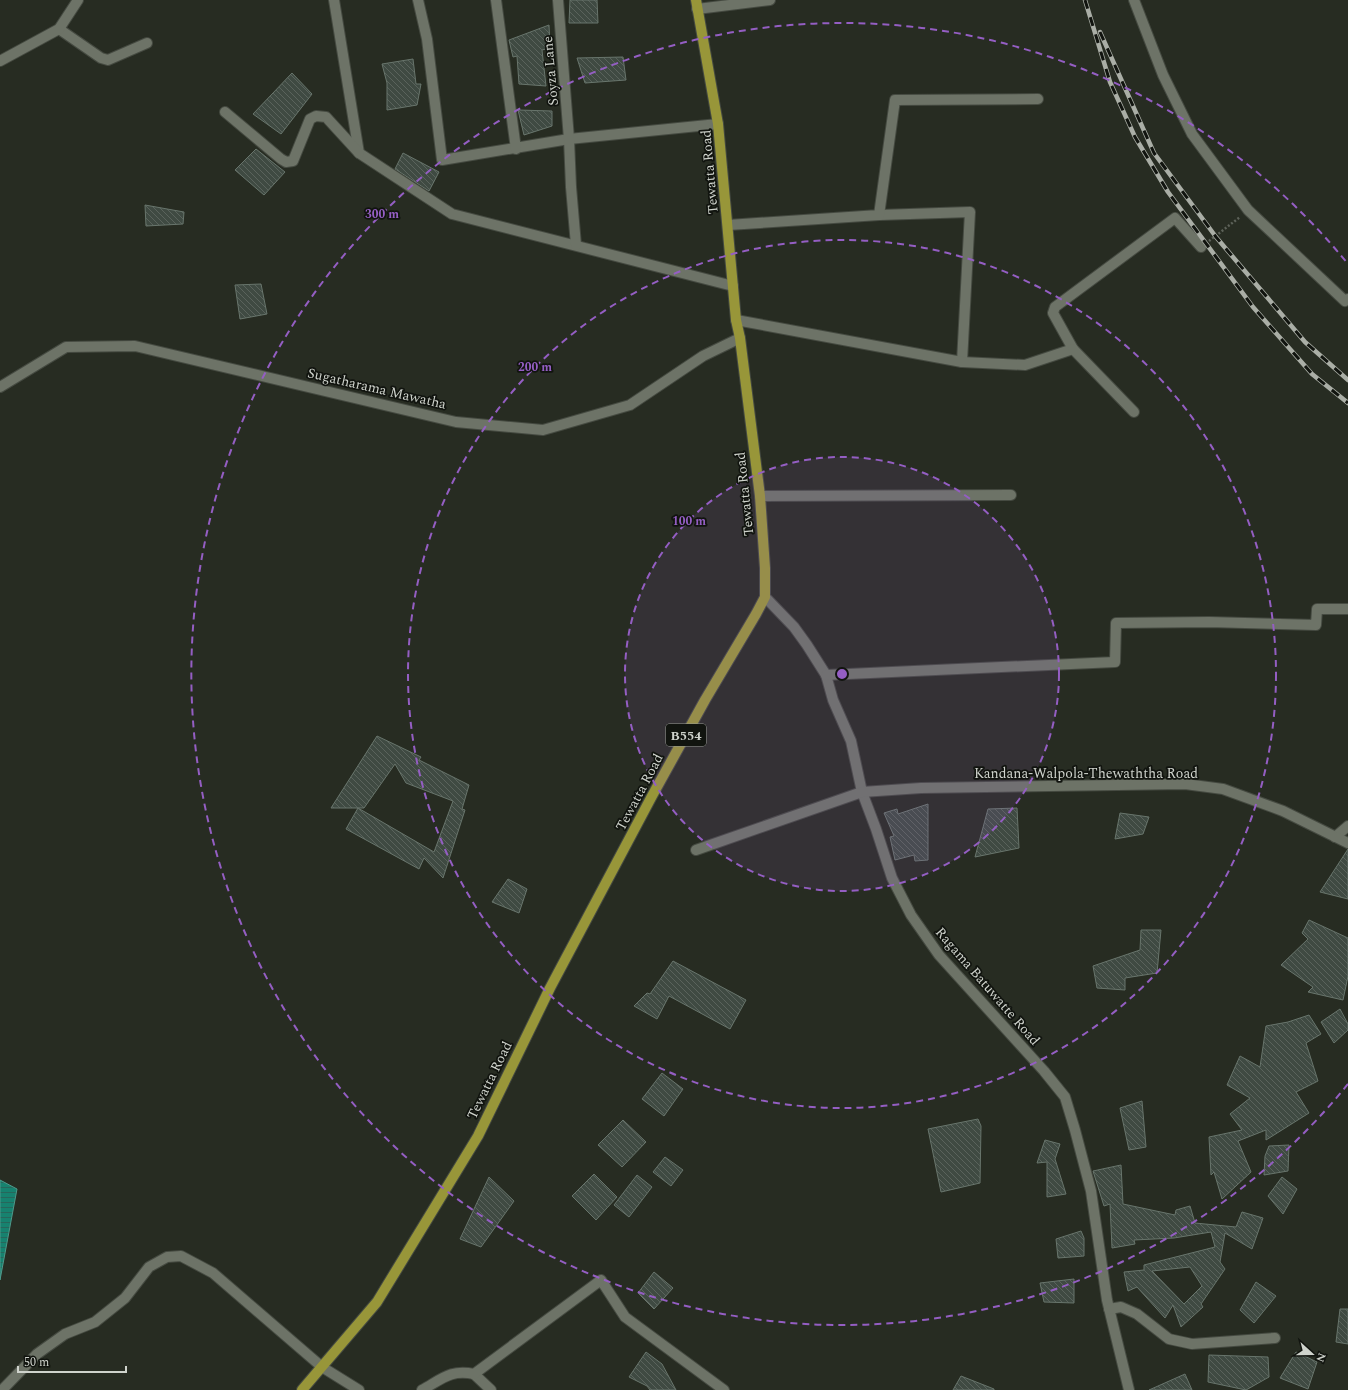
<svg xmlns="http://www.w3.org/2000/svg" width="1348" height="1390" font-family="Spectral,serif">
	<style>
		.water { fill: url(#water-rules); stroke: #4e9a8b }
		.building { fill: url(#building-back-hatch); stroke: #68756c; fill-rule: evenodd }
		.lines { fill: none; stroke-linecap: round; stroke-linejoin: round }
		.minor-casing { stroke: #454a41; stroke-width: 12 }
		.major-casing { stroke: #454a41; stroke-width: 12 }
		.path { stroke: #5d6259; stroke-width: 2.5; stroke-dasharray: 2 2; stroke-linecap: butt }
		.minor { stroke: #6d7367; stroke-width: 10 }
		.major { stroke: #989639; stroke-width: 10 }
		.rail-casing { stroke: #aaaea6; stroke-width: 4.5 }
		.rail { stroke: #11140f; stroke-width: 3; stroke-dasharray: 9; stroke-linecap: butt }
		.ring { fill: none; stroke: #945ec3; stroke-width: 2; stroke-dasharray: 7 5 }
		.labels { text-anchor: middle; stroke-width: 3.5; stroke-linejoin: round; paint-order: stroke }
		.shield { fill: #11140f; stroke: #969a93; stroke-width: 1 }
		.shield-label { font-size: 13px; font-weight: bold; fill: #cfd3cc }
		.street-label { font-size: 14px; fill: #cfd3cc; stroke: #11140f }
		.centre { fill: #945ec3; stroke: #11140f; stroke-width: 2 }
		.ring-label { font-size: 12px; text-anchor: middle; font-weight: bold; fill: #945ec3; stroke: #11140f; stroke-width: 3.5; stroke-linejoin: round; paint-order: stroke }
	</style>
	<defs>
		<pattern id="water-rules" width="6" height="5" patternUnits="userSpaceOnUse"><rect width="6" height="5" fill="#17826f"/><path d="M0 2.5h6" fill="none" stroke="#27675b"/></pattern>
		<pattern id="building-back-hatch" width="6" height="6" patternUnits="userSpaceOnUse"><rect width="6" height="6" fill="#3f4a42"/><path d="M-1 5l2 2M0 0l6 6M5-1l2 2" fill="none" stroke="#5a635c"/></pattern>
	</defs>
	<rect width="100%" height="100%" fill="#272c22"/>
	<path class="water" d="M0,1180L17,1189L0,1280Z"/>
	<g class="building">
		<path d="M570,0H597L598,23H569Z"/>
		<path d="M549,25L550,48L542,50L546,86L519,84L517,56L513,57L509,40Z"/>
		<path d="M623,57L626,80L585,83L577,58Z"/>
		<path d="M413,59L416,84H421L417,105L387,110V83L382,64Z"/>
		<path d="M292,73L312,94L281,134L253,114Z"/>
		<path d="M518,110L552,111V126L524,135Z"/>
		<path d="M256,149L285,172L264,195L235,170Z"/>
		<path d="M403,153L439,172L429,191L395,169Z"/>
		<path d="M145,205L184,212L183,224L146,226Z"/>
		<path d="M261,284L267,314L240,319L235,285Z"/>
		<path d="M377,736L421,757L419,760L469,785L462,809L465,810L443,878L424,858L419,869L346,829L358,808L434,852L453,801L406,783L395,764L364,808H331Z"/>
		<path d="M928,804V860L915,861L914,855L895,860L890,837L894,836L884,813L897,809L898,814Z"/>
		<path d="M1017,808L1019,848L975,857L988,809Z"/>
		<path d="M1120,813L1149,817L1143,834L1115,839Z"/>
		<path d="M1348,849V899L1320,892Z"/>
		<path d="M508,879L527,889L519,913L492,902Z"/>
		<path d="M1309,920L1348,938V976L1343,1000L1308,992L1313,987L1281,965L1308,939L1302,933Z"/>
		<path d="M1141,930H1161L1157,973L1125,978V990L1097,988L1093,966L1140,950Z"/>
		<path d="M673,961L746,1000L730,1029L669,996L657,1019L634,1006L647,993L650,994Z"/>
		<path d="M1340,1009L1348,1024V1030L1334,1043L1321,1022Z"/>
		<path d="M1309,1015L1321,1034L1306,1043L1318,1081L1296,1092L1309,1113L1266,1140V1130L1238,1141L1251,1172L1222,1199L1214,1172L1211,1175L1209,1137L1242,1130L1230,1114L1250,1098L1227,1085L1240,1056L1260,1067L1266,1026L1288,1022Z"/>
		<path d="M662,1073L683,1089L664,1116L642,1099Z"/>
		<path d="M1142,1101L1146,1147L1129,1150L1120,1108Z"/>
		<path d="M978,1119L981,1126L980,1183L941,1192L928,1129Z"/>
		<path d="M623,1120L646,1142L622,1167L598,1145Z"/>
		<path d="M1045,1140L1060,1144L1055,1159L1066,1194L1047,1197V1162L1037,1163Z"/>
		<path d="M1289,1145L1288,1171L1264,1175L1265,1156L1269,1146Z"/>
		<path d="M665,1157L683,1170L671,1186L653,1172Z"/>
		<path d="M1121,1165L1123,1204L1175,1215L1176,1210L1190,1206L1195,1223L1236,1227L1242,1212L1263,1218L1252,1249L1225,1233L1220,1262L1225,1269L1201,1304L1203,1307L1181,1327L1173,1305L1165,1318L1137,1287L1128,1291L1124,1272L1144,1270V1265L1215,1247L1211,1232L1174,1238L1134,1240L1135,1244L1112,1248L1110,1204L1104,1206L1093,1171ZM1190,1267L1202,1286L1184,1304L1152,1271Z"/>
		<path d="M594,1174L617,1197L596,1220L572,1196Z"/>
		<path d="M637,1175L652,1187L629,1217L614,1205Z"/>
		<path d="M489,1177L514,1201L481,1247L460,1239Z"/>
		<path d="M1282,1177L1297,1189L1283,1214L1268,1196Z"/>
		<path d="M1081,1231L1084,1238V1256L1058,1258L1056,1239Z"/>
		<path d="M654,1272L673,1288L654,1309L638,1293Z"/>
		<path d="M1074,1279V1303L1044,1302L1040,1283Z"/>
		<path d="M1256,1282L1276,1296L1254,1323L1240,1310Z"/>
		<path d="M1340,1309H1348V1344L1336,1342Z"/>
		<path d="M646,1352L662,1364L676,1390H650L647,1386L629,1377Z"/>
		<path d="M1296,1352L1317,1362L1308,1389L1280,1378Z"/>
		<path d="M1209,1355L1268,1357L1269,1377L1246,1390L1208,1382Z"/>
		<path d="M1185,1374L1192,1390H1149Z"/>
		<path d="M961,1376L994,1389V1390H953Z"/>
	</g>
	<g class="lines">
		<g class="minor-casing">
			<g id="minor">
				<path d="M334,0L359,153L452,214L733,286"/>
				<path d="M418,0L427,39L442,160L569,139L718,124"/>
				<path d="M496,0L516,149"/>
				<path d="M558,0L569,139L571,187L576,245"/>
				<path d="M1134,0L1163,75L1192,134L1248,210L1345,301L1348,299"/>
				<path d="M697,9L770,0"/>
				<path d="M59,29L101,58L108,60L147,43"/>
				<path d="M0,61L59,29L78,0"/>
				<path d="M225,112L281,159L286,162L293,161L310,119L316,116L326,117L359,153"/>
				<path d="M879,215L970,212L962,362"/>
				<path d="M728,225L879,215L895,100L1038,99"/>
				<path d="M736,320L962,362L1025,365L1073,349L1053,313L1055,307L1175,218L1201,247"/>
				<path d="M1073,349L1134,412"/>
				<path d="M0,387L66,347L135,346L456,422L543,430L630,405L703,356L740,338"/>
				<path d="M760,496L1011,495"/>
				<path d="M765,597L794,627L807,645L826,675L833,700L851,741L862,792L876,829L892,878L911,915L939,955L1044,1071L1065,1097L1075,1130L1091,1191L1107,1300L1129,1390"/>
				<path d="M826,675L1115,662L1116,623L1209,622L1316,625L1317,609H1348"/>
				<path d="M1335,837L1348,826"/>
				<path d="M696,850L862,792L921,788L1185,784L1223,789L1283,811L1348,843"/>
				<path d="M1109,1309L1121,1307L1137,1314L1169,1339L1192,1344L1275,1338"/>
				<path d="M474,1374L491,1390"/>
				<path d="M2,1390L37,1354L65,1334L95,1322L125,1298L149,1267L167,1257L181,1256L213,1273L322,1367L359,1390"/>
				<path d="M422,1390C442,1379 451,1369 474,1374L601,1280L625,1317L724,1390"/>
			</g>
		</g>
		<g class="major-casing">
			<path id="major" d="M302,1390L377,1302L478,1136L550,988L652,796L705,700L756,614L765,597V568L760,496L740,338L736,320L718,124L696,0"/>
		</g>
		<path class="path" d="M1209,241L1240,217"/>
		<use href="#minor" class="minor"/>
		<use href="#major" class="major"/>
		<g class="rail-casing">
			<g id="rail">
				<path d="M1085,0L1110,82L1135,137L1168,192L1253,307L1312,374L1348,403"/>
				<path d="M1100,32L1154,153L1216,237L1305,342L1348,380"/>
			</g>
		</g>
		<use href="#rail" class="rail"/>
	</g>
	<circle cx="842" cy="674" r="217" fill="#945ec3" fill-opacity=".12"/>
	<g class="ring">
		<circle cx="842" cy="674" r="217"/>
		<circle cx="842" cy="674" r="434"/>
		<path d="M1348 1084A651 651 0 1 1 1348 264"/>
	</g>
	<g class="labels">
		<rect class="shield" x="666" y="724" width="40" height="22" rx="3"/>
		<g class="shield-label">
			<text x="686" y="740">B554</text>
		</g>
		<g class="street-label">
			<text transform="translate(550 71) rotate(-95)" y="5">Soyza Lane</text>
			<text transform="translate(709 172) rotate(-95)" y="5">Tewatta Road</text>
			<text transform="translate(377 388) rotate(13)" y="5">Sugatharama Mawatha</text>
			<text transform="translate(744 494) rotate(-96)" y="5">Tewatta Road</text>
			<text x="1086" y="778">Kandana-Walpola-Thewaththa Road</text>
			<text transform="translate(639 792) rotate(-62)" y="5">Tewatta Road</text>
			<text transform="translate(988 986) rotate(49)" y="5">Ragama Batuwatte Road</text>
			<text transform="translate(489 1080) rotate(-64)" y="5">Tewatta Road</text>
		</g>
	</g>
	<circle cx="842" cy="674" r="6" class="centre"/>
	<g class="ring-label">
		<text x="382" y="218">300 m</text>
		<text x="535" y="371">200 m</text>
		<text x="689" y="525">100 m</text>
	</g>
	<g transform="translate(1312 1354) rotate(111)" stroke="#11140f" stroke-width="3" paint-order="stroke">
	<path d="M0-3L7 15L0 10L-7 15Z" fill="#cfd3cc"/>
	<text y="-6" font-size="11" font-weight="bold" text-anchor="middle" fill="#cfd3cc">N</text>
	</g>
	<path d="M18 1366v6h108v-6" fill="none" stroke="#cfd3cc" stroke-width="2"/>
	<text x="24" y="1366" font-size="12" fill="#cfd3cc" stroke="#11140f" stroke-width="3" paint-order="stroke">50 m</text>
</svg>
